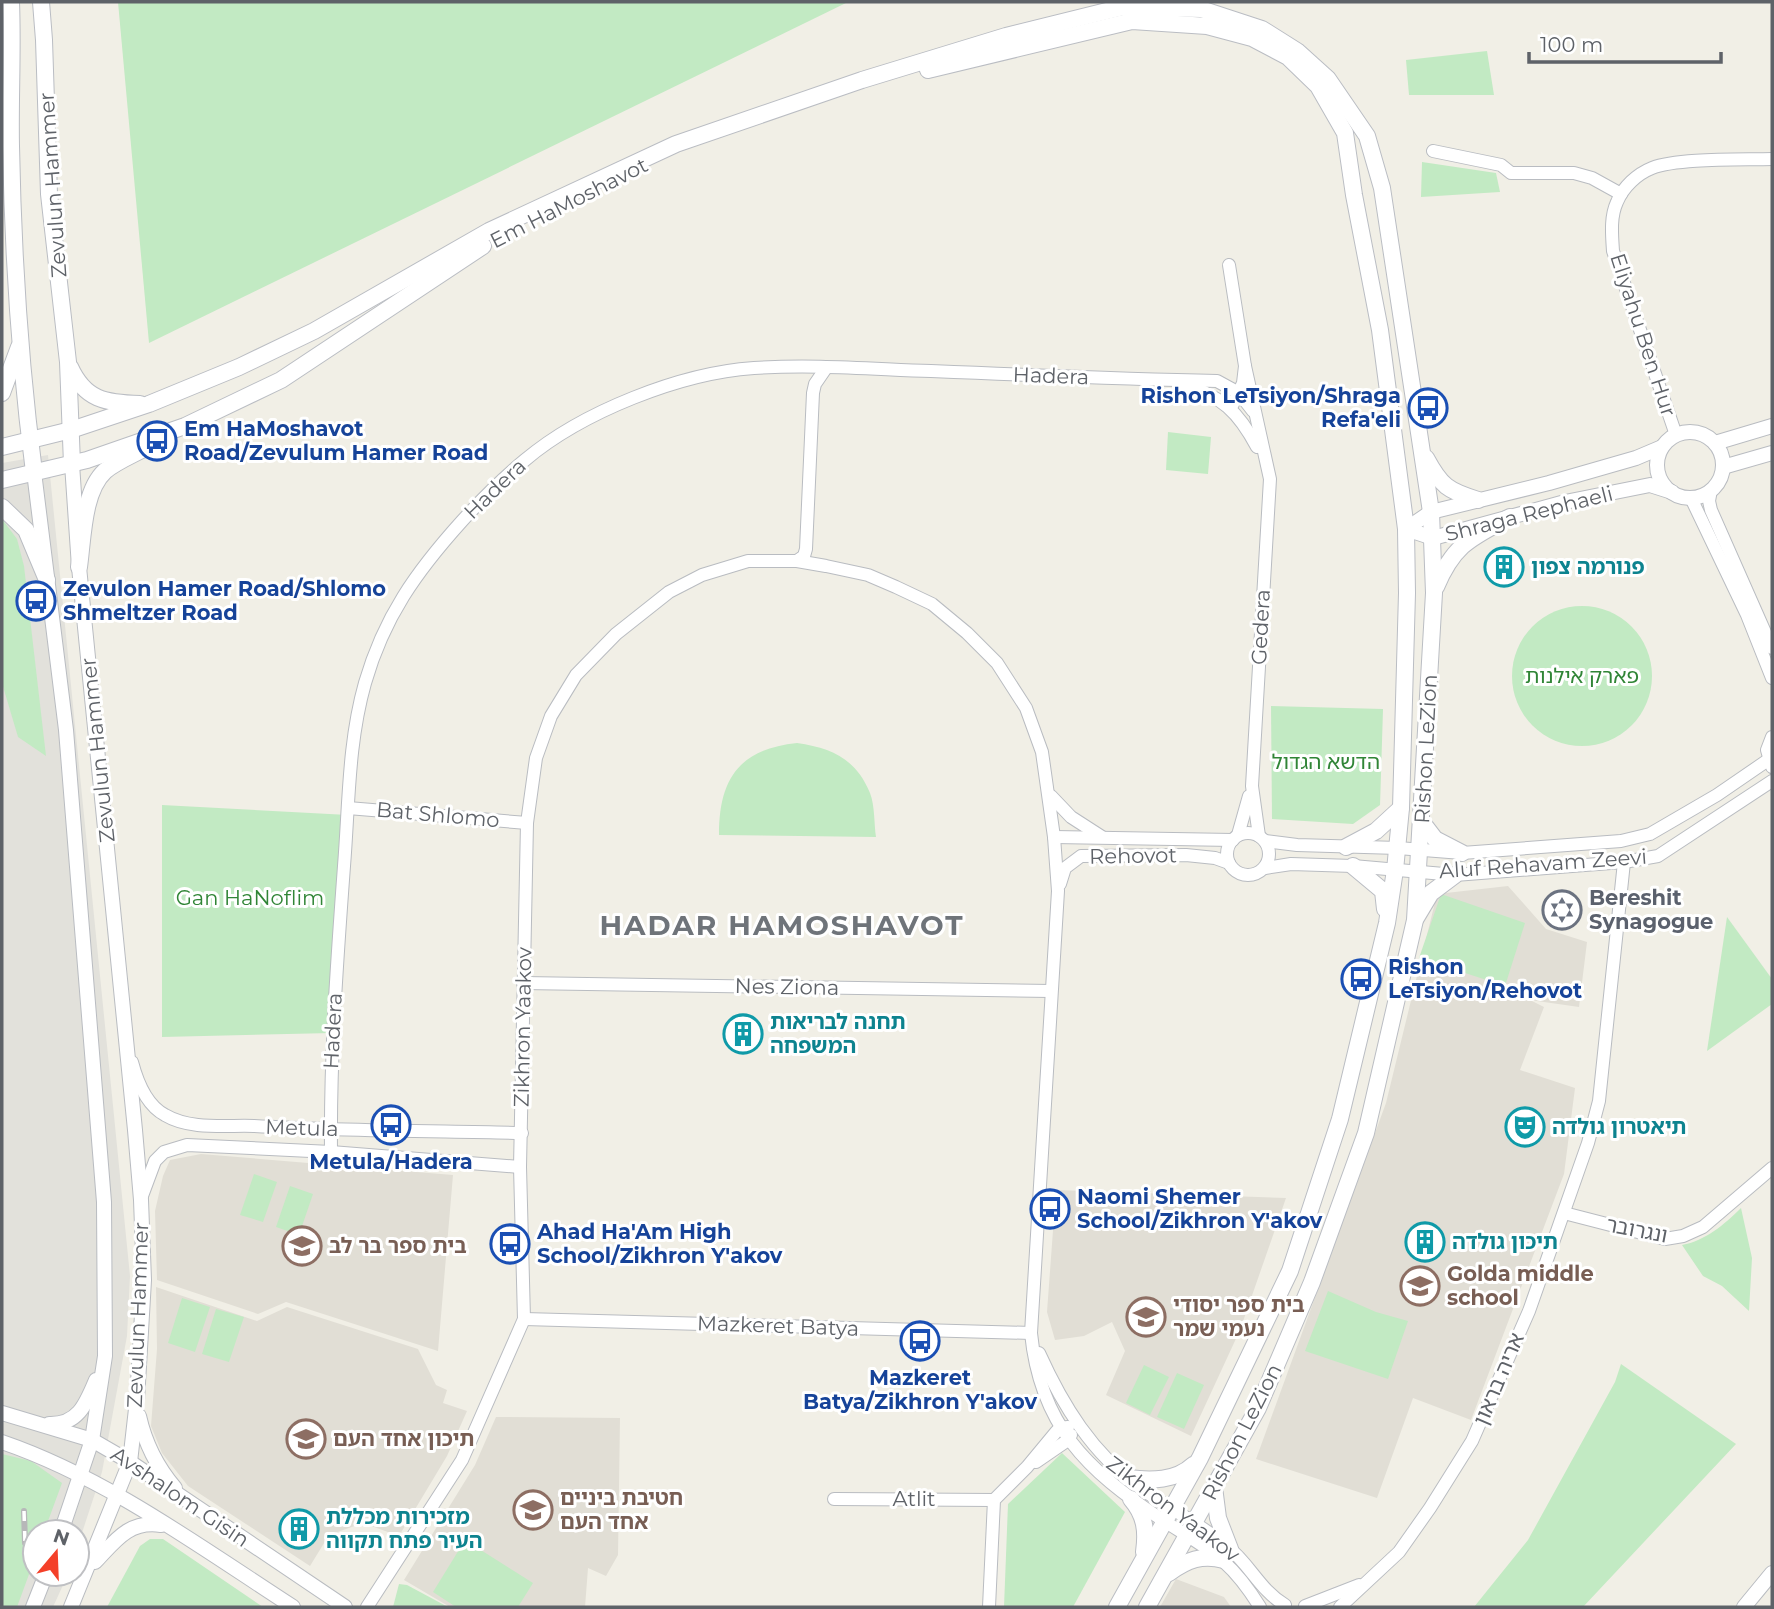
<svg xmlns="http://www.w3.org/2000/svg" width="1774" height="1609" font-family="Montserrat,'Noto Sans Hebrew',sans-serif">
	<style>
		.industrial { fill: #e2e1db }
		.education { fill: #e1ded5 }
		.green { fill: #c2eac3 }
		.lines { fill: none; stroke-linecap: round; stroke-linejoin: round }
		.minor-casing { stroke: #b9bcc1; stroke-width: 14 }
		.tertiary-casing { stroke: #b9bcc1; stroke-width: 16 }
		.secondary-casing { stroke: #babdc3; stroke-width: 18 }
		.minor { stroke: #fff; stroke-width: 12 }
		.tertiary { stroke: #fff; stroke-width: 14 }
		.secondary { stroke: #fff; stroke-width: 16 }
		.rail-casing { stroke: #b7b8b9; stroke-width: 6 }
		.rail { stroke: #fff; stroke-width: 3.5; stroke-dasharray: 10; stroke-linecap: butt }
		.labels { text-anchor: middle; stroke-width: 6; stroke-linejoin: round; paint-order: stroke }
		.street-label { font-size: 21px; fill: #5e6268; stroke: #fff }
		.transit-label { font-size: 21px; font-weight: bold; fill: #164399; stroke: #fff; text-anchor: start }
		.culture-label { font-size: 21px; font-weight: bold; fill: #0d838f; stroke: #fff; text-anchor: start }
		.park-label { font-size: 21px; fill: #308536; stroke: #fff }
		.worship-label { font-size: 21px; font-weight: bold; fill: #5b616d; stroke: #fff; text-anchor: start }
		.education-label { font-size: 21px; font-weight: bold; fill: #785e54; stroke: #fff; text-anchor: start }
		.district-label { font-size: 28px; font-weight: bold; letter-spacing: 2px; fill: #6f747a; stroke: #fff }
	</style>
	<rect width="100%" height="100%" fill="#f1efe6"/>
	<path class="industrial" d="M48,455L130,1276L127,1336L102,1472L77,1548V1532H35V1574H68L53,1607H2V463Z"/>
	<g class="education">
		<path d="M1508,886L1546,929L1587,942L1579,1007L1530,1000L1544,1007L1520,1070L1575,1088L1564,1174L1471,1420L1413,1398L1377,1498L1256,1459L1386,1103L1437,894Z"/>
		<path d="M201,1154L453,1175L438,1351L286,1302L258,1314L157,1280L155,1211L163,1176L170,1160Z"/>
		<path d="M1056,1190L1286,1198L1240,1330L1191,1436L1106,1395L1125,1351L1112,1322L1084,1336L1055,1340L1047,1312Z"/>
		<path d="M156,1287L257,1321L287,1307L418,1349L436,1385L447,1390L443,1403L467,1411L447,1456L399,1536L363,1523L329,1535L310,1566L188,1486L162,1453L151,1426L157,1349Z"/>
		<path d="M496,1417L620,1418L618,1555L606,1576L588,1568L585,1607H450L404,1580L475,1465Z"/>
		<path d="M1176,1579L1224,1597L1231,1607H1160Z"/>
	</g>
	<g class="green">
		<path d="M118,2H848L149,343Z"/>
		<path d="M1487,51L1494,95H1409L1406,60Z"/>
		<path d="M1422,162L1496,173L1500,192L1421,197Z"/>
		<path d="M1168,432L1211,437L1208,474L1166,470Z"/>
		<path d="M2,519L17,539L24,566L46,756L18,737L2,683Z"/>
		<circle cx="1582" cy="676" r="70"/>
		<path d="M1271,706L1383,709L1380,805L1353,824L1272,819Z"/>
		<path d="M797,743C832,748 856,759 870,793C875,806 874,824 876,837L719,835C719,779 739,749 797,743Z"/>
		<path d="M162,805L348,815L332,1033L162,1037Z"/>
		<path d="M1441,894L1525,923L1505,986L1419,958Z"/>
		<path d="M1727,917L1772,979V1004L1707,1051Z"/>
		<path d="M254,1174L277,1182L263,1222L240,1215Z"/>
		<path d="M290,1186L313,1194L299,1235L276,1227Z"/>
		<path d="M1741,1208L1752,1258L1749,1311L1722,1286L1703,1276L1682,1245C1705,1241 1725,1224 1741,1208Z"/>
		<path d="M1328,1291L1376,1312L1408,1321L1388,1379L1305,1351Z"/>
		<path d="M182,1298L210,1307L195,1352L168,1343Z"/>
		<path d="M216,1309L244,1317L229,1362L202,1354Z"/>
		<path d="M1621,1364L1736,1444L1583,1607H1474L1528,1540L1615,1382Z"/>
		<path d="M1144,1365L1169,1377L1150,1415L1126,1403Z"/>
		<path d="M1177,1373L1204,1385L1184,1429L1157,1417Z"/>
		<path d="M1062,1453L1125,1512L1073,1607H1004L1008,1504Z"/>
		<path d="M2,1454L31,1461L62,1483L44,1532H35V1558L17,1607H2Z"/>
		<path d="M150,1539H163L263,1607H107L140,1546Z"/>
		<path d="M465,1540L533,1583L518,1607H456L433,1592Z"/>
		<path d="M399,1584L407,1585L448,1607H393Z"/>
	</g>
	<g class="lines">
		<g class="minor-casing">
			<g id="minor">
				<path d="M1433,151L1501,165L1511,173H1574L1592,178L1621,194"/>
				<path d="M1229,265L1245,366L1243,383L1231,408"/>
				<path d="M1245,366L1270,479L1252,786L1259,836"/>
				<path d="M1184,384C1222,397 1238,411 1257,447"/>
				<path d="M1676,435L1613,251C1612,235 1610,217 1617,202C1623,187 1637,174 1652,168C1678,158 1742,160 1772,159"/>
				<path d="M1711,490L1709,501L1711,510L1772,648"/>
				<path d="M1691,498L1747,615L1772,678"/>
				<path d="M797,561L804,556L806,549L813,393L815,384L826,368"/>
				<path d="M1772,737L1767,750L1772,767"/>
				<path d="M1051,796L1071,817L1102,837"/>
				<path d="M348,808L527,823"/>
				<circle cx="1248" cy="854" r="21"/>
				<path d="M1238,835L1249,796"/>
				<path d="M1054,837L1233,840"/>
				<path d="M1265,841L1297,845L1398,848L1462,853L1621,841L1650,834L1717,795L1768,760"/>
				<path d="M1265,868L1291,864L1353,866L1455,875L1624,862L1658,856L1772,781"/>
				<path d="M1060,884L1065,868L1081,856L1186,855L1215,858L1229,863"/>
				<path d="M523,983L1051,991"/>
				<path d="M132,1062C137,1081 146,1105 165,1115C190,1130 226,1125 254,1126C343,1131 433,1131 522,1133"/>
				<path d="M331,1152C330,1056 337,961 344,866C349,804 348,743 365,683C384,617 416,572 462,521C482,499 502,479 525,460C582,412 680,373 754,368C812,364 872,369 931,371C1026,375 1122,379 1217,381L1239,393L1253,411"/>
				<path d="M142,1196L155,1161L164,1152L187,1145L331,1152L520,1167"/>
				<path d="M1564,1213L1665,1239L1683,1236L1703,1227L1772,1168"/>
				<path d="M524,1319L1031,1333"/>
				<path d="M1039,1353C1063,1406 1092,1453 1140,1488C1169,1508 1202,1525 1229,1548C1250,1565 1261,1591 1285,1605"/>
				<path d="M1036,1462L1068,1440L1071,1435"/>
				<path d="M834,1499L994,1500"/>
				<path d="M1305,1606L1359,1585"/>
				<path d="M367,1607L462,1460L524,1319L520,1167L527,823L536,758L551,716L576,675L616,634L669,592L702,575L748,561H797L826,566L868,575L896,587L932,604L967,633L997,663L1026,708L1042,752L1054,837L1058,891L1031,1333C1040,1425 1087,1471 1161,1519C1209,1550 1229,1557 1260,1607"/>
				<path d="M989,1607L994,1500L1027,1467L1056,1432L1060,1428L1068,1427"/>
				<path d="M1340,1607L1399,1552L1430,1508L1472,1441L1529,1311L1588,1143L1599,1101L1624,862"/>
			</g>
		</g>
		<g class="tertiary-casing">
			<g id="tertiary">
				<circle cx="1690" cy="465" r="33"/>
				<path d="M1715,443L1772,426"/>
				<path d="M1723,467L1772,453"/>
				<path d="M34,472L66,730L104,1202L105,1356L92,1440L61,1532"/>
				<path d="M1406,529L1433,538L1565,502L1650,485L1672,492"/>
				<path d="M1406,529L1431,512L1549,483L1636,458L1662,447"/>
				<path d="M2,1413L92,1440L130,1462L345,1607"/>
				<path d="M139,1416C145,1443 157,1467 175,1488"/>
				<path d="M49,1424C78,1425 86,1404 96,1380"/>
				<path d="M2,1442C107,1478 200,1547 293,1607"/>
				<path d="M95,1562C115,1541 129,1520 161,1525"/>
				<path d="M33,1607L46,1574"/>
				<path d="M71,1607L130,1462L137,1400L144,1280L141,1200L135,1130L79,567L72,464"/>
				<path d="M1744,1607L1772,1573"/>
			</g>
		</g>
		<g class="secondary-casing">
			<g id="secondary">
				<path d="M11,2C13,50 10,98 11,146C13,255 20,365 34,472"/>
				<path d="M41,2L44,40L49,194L68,362L72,464"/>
				<path d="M928,70L1132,21L1207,26L1252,38L1288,57L1318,86L1345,133L1354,195L1380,330L1406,529L1407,593L1401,808L1395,870L1387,923L1340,1119L1290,1271L1200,1458L1117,1607"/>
				<path d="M70,367C85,400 105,403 140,404"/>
				<path d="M2,393L19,347"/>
				<path d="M2,447L71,430L149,404L239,367L314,331L489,231L676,144L862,80L1006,36L1123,7L1201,9L1262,29L1297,51L1328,79L1367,136L1382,188L1431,512L1434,593L1415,920L1366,1133L1312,1282L1258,1408L1147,1607"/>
				<path d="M1426,458C1441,486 1448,491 1478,500"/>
				<path d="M2,480L87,460L185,426L281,380L483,246"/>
				<path d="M2,507L26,530L47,580"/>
				<path d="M79,567C83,539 83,491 105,471C117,461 135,454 149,446"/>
				<path d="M1436,587C1454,544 1471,538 1510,517"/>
				<path d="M1422,822L1435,839L1462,853"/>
				<path d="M1346,847L1376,831L1401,808"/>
				<path d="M1353,866L1383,891L1385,909"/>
				<path d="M1416,918L1431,893L1455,875"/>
				<path d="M1128,1478C1151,1481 1176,1481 1193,1465"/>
				<path d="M1214,1487L1218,1518L1230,1549"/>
				<path d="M1131,1499C1145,1515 1147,1531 1144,1552"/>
				<path d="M1169,1573C1187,1560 1202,1554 1224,1560"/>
			</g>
		</g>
		<use href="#minor" class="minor"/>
		<use href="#tertiary" class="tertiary"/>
		<use href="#secondary" class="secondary"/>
		<g class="rail-casing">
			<path id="rail" d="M24,1511L25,1543"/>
		</g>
		<use href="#rail" class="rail"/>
	</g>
	<defs>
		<g id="bus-ring" transform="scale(2.0125)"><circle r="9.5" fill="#fff" stroke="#1a4fb4" stroke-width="1.5"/><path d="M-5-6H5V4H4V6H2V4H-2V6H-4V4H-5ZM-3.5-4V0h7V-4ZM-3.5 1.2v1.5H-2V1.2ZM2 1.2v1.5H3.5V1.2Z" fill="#1a4fb4"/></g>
		<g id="building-ring" transform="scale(2.0125)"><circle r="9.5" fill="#fff" stroke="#0f9aa8" stroke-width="1.5"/><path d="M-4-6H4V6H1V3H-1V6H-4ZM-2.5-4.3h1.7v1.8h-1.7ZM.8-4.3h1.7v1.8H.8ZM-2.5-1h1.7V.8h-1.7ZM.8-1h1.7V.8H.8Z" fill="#0f9aa8"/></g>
		<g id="synagogue-ring" transform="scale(2.0125)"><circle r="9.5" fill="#fff" stroke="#6b7280" stroke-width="1.5"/><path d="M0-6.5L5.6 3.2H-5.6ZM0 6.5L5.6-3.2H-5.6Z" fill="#6b7280"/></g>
		<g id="theatre-ring" transform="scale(2.0125)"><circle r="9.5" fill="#fff" stroke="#0f9aa8" stroke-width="1.5"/><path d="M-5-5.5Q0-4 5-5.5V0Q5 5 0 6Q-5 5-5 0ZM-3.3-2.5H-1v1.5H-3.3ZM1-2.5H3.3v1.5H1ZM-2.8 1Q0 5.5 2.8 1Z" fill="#0f9aa8"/></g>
		<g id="school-ring" transform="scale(2.0125)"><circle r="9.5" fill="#fff" stroke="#8d6e63" stroke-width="1.5"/><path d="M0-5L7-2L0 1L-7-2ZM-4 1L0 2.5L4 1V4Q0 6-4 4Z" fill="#8d6e63"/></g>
	</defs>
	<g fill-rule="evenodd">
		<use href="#bus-ring" x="1428" y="408"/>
		<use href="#bus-ring" x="157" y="441"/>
		<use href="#building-ring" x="1504" y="567"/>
		<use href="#bus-ring" x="36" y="601"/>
		<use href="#synagogue-ring" x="1562" y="910"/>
		<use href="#bus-ring" x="1361" y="979"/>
		<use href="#building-ring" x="743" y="1034"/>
		<use href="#bus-ring" x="391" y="1125"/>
		<use href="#theatre-ring" x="1525" y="1127"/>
		<use href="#bus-ring" x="1050" y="1209"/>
		<use href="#building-ring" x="1425" y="1242"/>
		<use href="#bus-ring" x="510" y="1244"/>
		<use href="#school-ring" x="302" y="1246"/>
		<use href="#school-ring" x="1420" y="1286"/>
		<use href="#school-ring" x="1146" y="1317"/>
		<use href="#bus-ring" x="920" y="1341"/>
		<use href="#school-ring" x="306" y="1439"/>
		<use href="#school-ring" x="533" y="1510"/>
		<use href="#building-ring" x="299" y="1529"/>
	</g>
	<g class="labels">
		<g class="street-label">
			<text transform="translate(53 185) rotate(-94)" y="7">Zevulun Hammer</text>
			<text transform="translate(569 203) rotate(-27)" y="7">Em HaMoshavot</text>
			<text transform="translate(1643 335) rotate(72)" y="7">Eliyahu Ben Hur</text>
			<text transform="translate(1051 376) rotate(2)" y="7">Hadera</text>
			<text transform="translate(495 489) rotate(-44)" y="7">Hadera</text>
			<text transform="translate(1529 514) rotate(-14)" y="7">Shraga Rephaeli</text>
			<text transform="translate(1261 627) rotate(-87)" y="7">Gedera</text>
			<text transform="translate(1426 749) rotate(-87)" y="7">Rishon LeZion</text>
			<text transform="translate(98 750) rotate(-96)" y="7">Zevulun Hammer</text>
			<text transform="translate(438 815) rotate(5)" y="7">Bat Shlomo</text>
			<text transform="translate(1133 856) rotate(-1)" y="7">Rehovot</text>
			<text transform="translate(1543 864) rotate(-4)" y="7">Aluf Rehavam Zeevi</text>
			<text transform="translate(787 987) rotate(1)" y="7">Nes Ziona</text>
			<text transform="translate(523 1027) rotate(-89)" y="7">Zikhron Yaakov</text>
			<text transform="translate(333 1031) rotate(-87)" y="7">Hadera</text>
			<text transform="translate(302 1128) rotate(2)" y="7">Metula</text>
			<text transform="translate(1637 1230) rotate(11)" y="7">ונגרובר</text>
			<text transform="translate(138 1315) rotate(-88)" y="7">Zevulun Hammer</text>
			<text transform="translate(778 1326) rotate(2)" y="7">Mazkeret Batya</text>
			<text transform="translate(1499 1379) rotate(-67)" y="7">אריה בראון</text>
			<text transform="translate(1242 1432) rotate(-63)" y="7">Rishon LeZion</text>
			<text transform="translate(180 1497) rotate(34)" y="7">Avshalom Gisin</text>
			<text x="914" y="1506">Atlit</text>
			<text transform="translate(1173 1509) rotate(37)" y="7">Zikhron Yaakov</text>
		</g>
		<g class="transit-label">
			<text x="1401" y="403" text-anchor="end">Rishon LeTsiyon/Shraga<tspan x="1401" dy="24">Refa'eli</tspan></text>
			<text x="184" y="436">Em HaMoshavot<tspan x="184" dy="24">Road/Zevulum Hamer Road</tspan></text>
			<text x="63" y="596">Zevulon Hamer Road/Shlomo<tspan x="63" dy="24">Shmeltzer Road</tspan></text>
			<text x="1388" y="974">Rishon<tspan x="1388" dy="24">LeTsiyon/Rehovot</tspan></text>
			<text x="391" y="1169" text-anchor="middle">Metula/Hadera</text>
			<text x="1077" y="1204">Naomi Shemer<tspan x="1077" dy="24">School/Zikhron Y'akov</tspan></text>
			<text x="537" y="1239">Ahad Ha'Am High<tspan x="537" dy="24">School/Zikhron Y'akov</tspan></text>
			<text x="920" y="1385" text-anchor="middle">Mazkeret<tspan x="920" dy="24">Batya/Zikhron Y'akov</tspan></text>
		</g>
		<g class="culture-label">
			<text x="1531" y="574">פנורמה צפון</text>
			<text x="770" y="1029">תחנה לבריאות<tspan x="770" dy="24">המשפחה</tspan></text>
			<text x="1552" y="1134">תיאטרון גולדה</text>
			<text x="1452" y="1249">תיכון גולדה</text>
			<text x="326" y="1524">מזכירות מכללת<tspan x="326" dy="24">העיר פתח תקווה</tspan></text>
		</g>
		<g class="park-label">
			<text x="1582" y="683">פארק אילנות</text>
			<text x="1326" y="769">הדשא הגדול</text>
			<text x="250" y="905">Gan HaNoflim</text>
		</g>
		<g class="worship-label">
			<text x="1589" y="905">Bereshit<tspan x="1589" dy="24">Synagogue</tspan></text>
		</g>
		<g class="education-label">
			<text x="329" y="1253">בית ספר בר לב</text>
			<text x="1447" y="1281">Golda middle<tspan x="1447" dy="24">school</tspan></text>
			<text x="1173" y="1312">בית ספר יסודי<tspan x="1173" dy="24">נעמי שמר</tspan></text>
			<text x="333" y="1446">תיכון אחד העם</text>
			<text x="560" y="1505">חטיבת ביניים<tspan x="560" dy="24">אחד העם</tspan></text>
		</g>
		<g class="district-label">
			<text x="782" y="935">HADAR HAMOSHAVOT</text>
		</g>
	</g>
	<rect width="1774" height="1609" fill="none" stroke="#5e6268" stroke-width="7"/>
	<g transform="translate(56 1553) rotate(19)"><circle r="33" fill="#ffffff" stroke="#bfc0c3" stroke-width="2"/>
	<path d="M0-5L12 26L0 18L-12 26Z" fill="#f44029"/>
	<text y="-10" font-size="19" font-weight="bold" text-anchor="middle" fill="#5e6268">N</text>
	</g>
	<path d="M1529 52v10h192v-10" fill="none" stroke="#5e6268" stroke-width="3.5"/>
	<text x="1540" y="52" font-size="21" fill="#5e6268" stroke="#ffffff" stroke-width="5" paint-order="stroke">100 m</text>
</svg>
